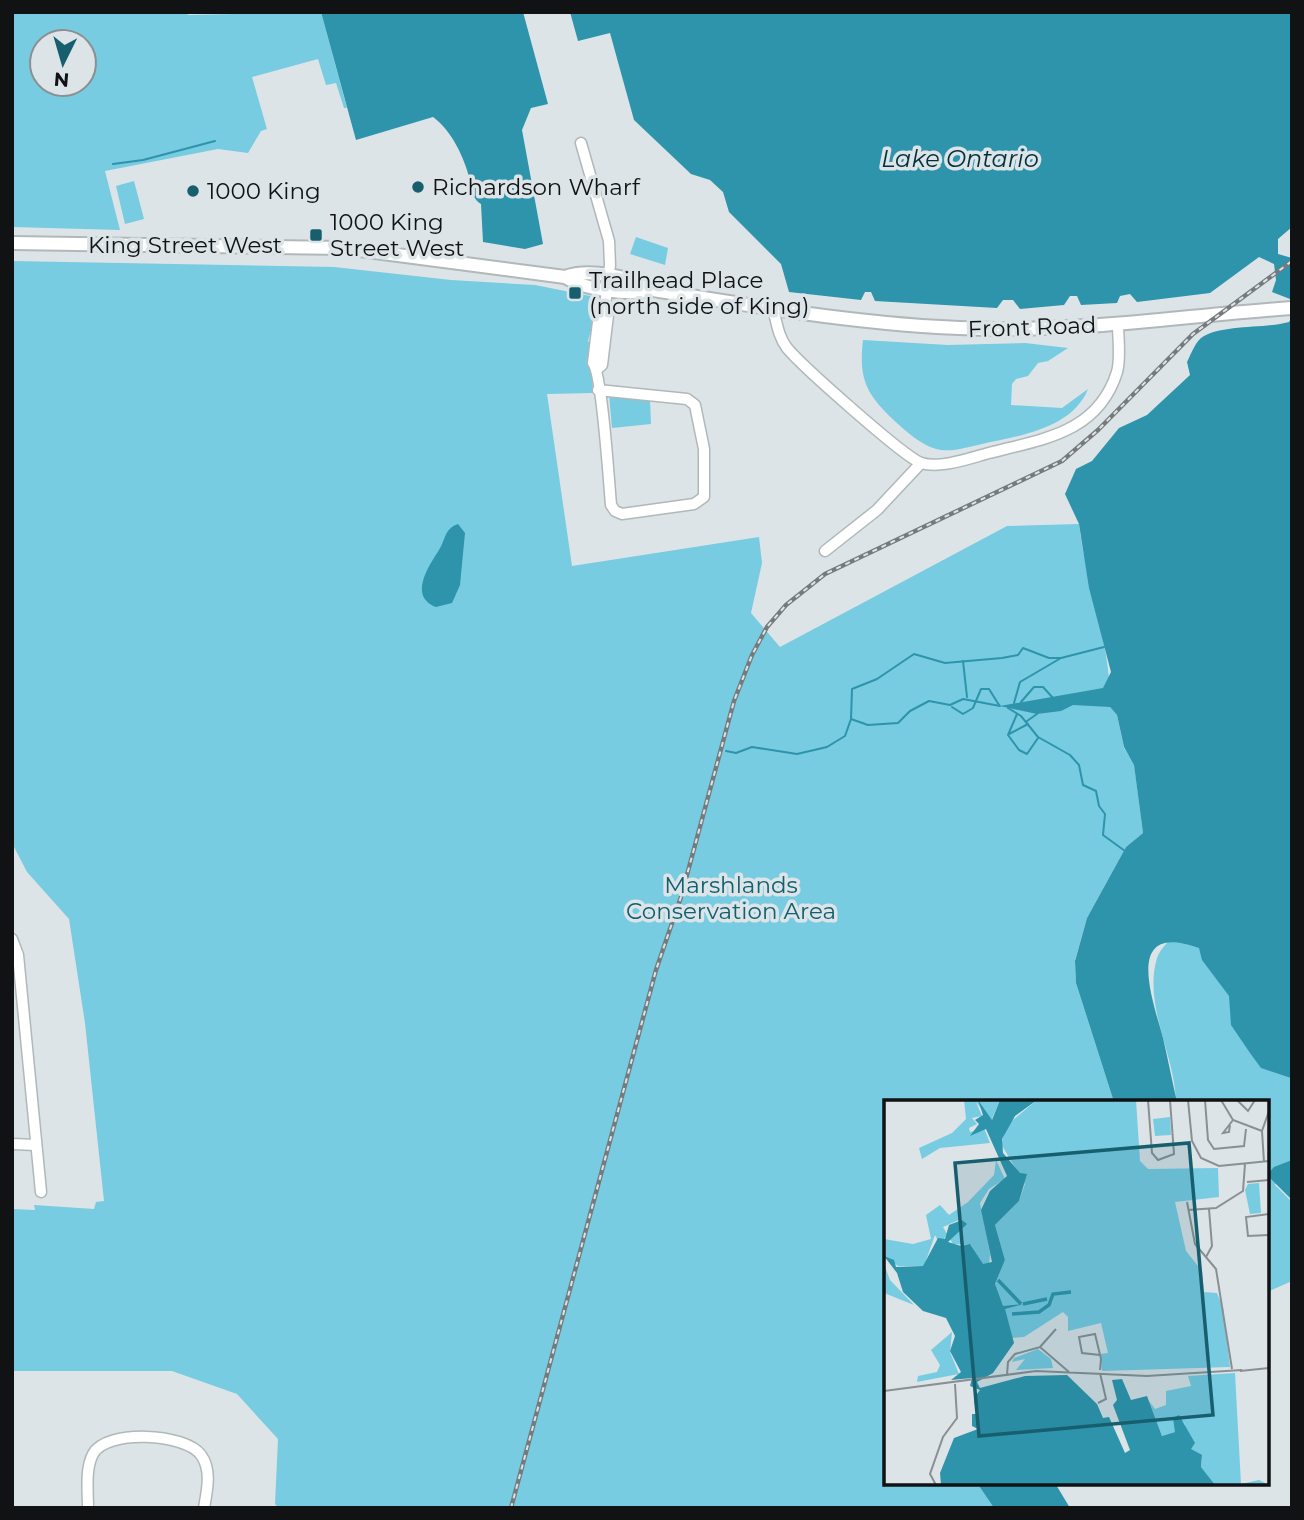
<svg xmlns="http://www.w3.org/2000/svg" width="1304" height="1520" font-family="Montserrat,sans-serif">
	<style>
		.green { fill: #77cce2; fill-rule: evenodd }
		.water { fill: #2d94ab }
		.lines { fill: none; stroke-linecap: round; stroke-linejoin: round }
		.stream { stroke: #2d94ab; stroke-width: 2 }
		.minor-casing { stroke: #b0b8ba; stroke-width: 13 }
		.major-casing { stroke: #b0b8ba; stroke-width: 16 }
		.minor { stroke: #fff; stroke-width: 10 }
		.major { stroke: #fff; stroke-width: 12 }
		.rail-casing { stroke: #757a7c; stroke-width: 4.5 }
		.rail { stroke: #dce4e7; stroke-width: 2; stroke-dasharray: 5; stroke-linecap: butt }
		.poi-dot { fill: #175f6f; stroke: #dce4e7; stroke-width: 2.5 }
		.labels { text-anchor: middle; stroke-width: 7; stroke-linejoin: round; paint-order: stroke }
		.poi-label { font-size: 23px; fill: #101213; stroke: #dce4e7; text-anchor: start }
		.street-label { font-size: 23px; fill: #101213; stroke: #dce4e7 }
		.park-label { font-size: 23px; fill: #0f6071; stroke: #dce4e7 }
		.water-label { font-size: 24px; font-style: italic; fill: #00303a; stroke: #dce4e7 }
		.inset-river { fill: none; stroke: #2d94ab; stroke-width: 3.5 }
		.inset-road { fill: none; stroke: #8a9092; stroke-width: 2 }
		.view { fill: #175f6f; fill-opacity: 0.15; stroke: #175f6f; stroke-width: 3.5 }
		.inset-edge { fill: none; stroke: #101213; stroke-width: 3.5 }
	</style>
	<rect width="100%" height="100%" fill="#dce4e7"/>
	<g class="green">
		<path d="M12,12H187L188,15L321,12L347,108H344L336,83L326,85L318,59L252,77L267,129L261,131L248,153L218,149L105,171L120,230L12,227ZM42,42H84V84H42Z"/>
		<path d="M134,181L144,219L125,224L116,186Z"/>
		<path d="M636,237L668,248L665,265L630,254Z"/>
		<path d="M12,261L334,267L451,280L535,285L595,297L597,308L588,341L591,344L593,393L547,394L572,566L759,537L762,563L751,613L780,647L1007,526L1079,524C1086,586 1112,645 1110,707L1117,715L1124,748L1134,764L1143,833L1126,847L1087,918L1075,960L1076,983L1114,1102H886V1483H977L994,1508H278L275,1504L278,1439L237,1394L172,1371H12V1209L35,1210L34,1205L94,1209L96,1202L104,1201L85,1023L69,919L27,872L12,843Z"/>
		<path d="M863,340L948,345L1025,343L1068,348L1048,361L1038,363L1028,376L1016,379L1012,384L1011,405L1062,408L1088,389C1072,429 1018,436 982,444C967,447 948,454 933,448C921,444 908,433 898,424C868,396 858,382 863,340Z"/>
		<path d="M609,394L650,400L651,424L612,428Z"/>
		<path d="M1180,870L1240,997L1258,1059L1292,1077V1170L1279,1175L1275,1185L1292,1202V1281L1267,1292V1102H1176C1175,1055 1143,1005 1157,958C1160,948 1174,936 1181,928Z"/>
	</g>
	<g class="water">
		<path d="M321,12H523L548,104L531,108L522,130L543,244L525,249L483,242L481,204C471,197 473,191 470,180C464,157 452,131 433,117L356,140Z"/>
		<path d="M570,12H1292V227L1278,239V254L1292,258V305L1290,299L1272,292L1276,280L1274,264L1259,257L1210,293L1137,302L1130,294L1120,296L1117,303L1081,305L1077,296H1070L1064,305L1020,309L1013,300H1003L997,308L875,301L871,292H865L861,300L789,292L781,264L729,212L723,192L710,180L691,174L634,120L610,33L578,41Z"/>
		<path d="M1292,317L1291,1078L1261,1068L1250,1053L1231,1025L1229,996L1202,960L1199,948C1122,920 1153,1000 1163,1038C1168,1059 1172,1081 1177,1102H1114L1076,983L1075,961L1087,918L1126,847L1143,833L1134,765L1124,747L1117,715L1110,707L1073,705L1061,711L1037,714L1000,706L1103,688L1111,672L1089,588L1079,524L1065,494L1076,469L1092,461L1119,428L1147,415L1190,375L1187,362C1191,354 1195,343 1201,338C1221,324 1264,329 1289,322Z"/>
		<path d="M458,524L465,533L460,585L452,603L436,607C408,596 429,566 439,550C446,539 444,529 458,524Z"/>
		<path d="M1292,1160V1200L1267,1175L1274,1167Z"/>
		<path d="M977,1483H1055L1070,1508H994Z"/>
	</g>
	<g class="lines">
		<g class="stream">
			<path d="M113,164L143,160L215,141"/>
			<path d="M963,661L967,697"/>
			<path d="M1021,702L1034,687H1043L1053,698"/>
			<path d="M1014,703L1020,682L1061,658L1104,647"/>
			<path d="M952,707L963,714L973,708L981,689H989L999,705"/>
			<path d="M1008,708L1021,716L1038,737L1070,755L1079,765L1083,785L1096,791L1099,806L1105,814L1103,835L1125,851"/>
			<path d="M1017,714L1008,735L1019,750L1027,754L1038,738"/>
			<path d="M851,719L868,725L898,723L910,711L929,701L950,705L963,699L1000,706"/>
			<path d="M1027,721L1037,714"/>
			<path d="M1009,734L1028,724"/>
			<path d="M726,751L736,753L752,747L797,754L827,747L845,736L851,719L852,689L877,679L914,654L945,663L1002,658L1018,655L1023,648L1049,658H1061"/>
		</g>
		<g class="minor-casing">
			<g id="minor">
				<path d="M581,143L609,241L610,265L605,306L608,315L602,365L597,369"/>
				<path d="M773,309C777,323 778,336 787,348C802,366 903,456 921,463C941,469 970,458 989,453C1043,439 1098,433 1117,372C1121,358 1118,338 1118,324"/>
				<path d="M598,390L687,399L695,405L704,449V497L694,504L622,514L615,511L611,505C609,482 602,375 593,363L599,314L605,306"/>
				<path d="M825,551L877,510L921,463"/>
				<path d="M12,939L18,955L41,1192"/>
				<path d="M12,1144L36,1145"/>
				<path d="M88,1508C88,1491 85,1469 93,1454C106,1429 185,1433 201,1455C212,1470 207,1491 204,1508"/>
			</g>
		</g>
		<g class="major-casing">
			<g id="major">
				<path d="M12,243L344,248L565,277C587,291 628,295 653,290C767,308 880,328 995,329C1094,330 1193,315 1292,308"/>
				<path d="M565,277C589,268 632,277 653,290"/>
			</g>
		</g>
		<use href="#minor" class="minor"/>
		<use href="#major" class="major"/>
		<g class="rail-casing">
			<path id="rail" d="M511,1508L656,970L681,897L734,701L752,655L767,627L786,605L825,574L1062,461L1098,430L1193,334L1292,261"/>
		</g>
		<use href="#rail" class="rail"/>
	</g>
	<g class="poi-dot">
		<circle cx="418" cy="187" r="7"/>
		<circle cx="193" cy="191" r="7"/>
		<rect x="309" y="228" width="14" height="14" rx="3.5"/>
		<rect x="568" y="286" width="14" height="14" rx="3.5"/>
	</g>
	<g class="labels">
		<g class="poi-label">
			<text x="432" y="195">Richardson Wharf</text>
			<text x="207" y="199">1000 King</text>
			<text x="330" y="230">1000 King<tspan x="330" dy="26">Street West</tspan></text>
			<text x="589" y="288">Trailhead Place<tspan x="589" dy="26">(north side of King)</tspan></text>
		</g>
		<g class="street-label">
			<text x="185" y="253">King Street West</text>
			<text transform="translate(1032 327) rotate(-2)" y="8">Front Road</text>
		</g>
		<g class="park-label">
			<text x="731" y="893">Marshlands<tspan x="731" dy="26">Conservation Area</tspan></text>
		</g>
		<g class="water-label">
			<text x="960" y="167">Lake Ontario</text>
		</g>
	</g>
	<g transform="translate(884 1100)">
		<rect width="385" height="385" fill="#dce4e7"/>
		<path d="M80,0H116L107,21L92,2L98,16L88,18L93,24L85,28L86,32L100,28L106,43L56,48L38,59L35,48L68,33L82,19ZM153,0H252L256,61L264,69L334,68L335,97L291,102L302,151L318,171L320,192L333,193L339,208L346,267L218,271L216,254L224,253L217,223L184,231V217L179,212L140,237L127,238L111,184L121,160L111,125L135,101L141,84L117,44L123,25ZM286,17L287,35L271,36L269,19ZM112,60L121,79L105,89L96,103L106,154L104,178L87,145L69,144L65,137L81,124L77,119L59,127L63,134L59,141H54L51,135L40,166H14L0,157V139L29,144L47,139L42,115L56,105L65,115L84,102L110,75ZM375,83L377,113L366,114L361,90L364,84ZM0,164L6,180L30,205L0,193ZM68,232L66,252L75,274L33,282L34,276L53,272L56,265L47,250ZM154,249L167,259L169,268L132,270L141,259L128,262L130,258ZM351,273L357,384L375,380L385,385H331L329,384L317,367L318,357L307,350L300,322L291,332L278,336L265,301L271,309L282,305V291L307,286L304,276Z" fill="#77cce2"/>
		<path d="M94,0L108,20L116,0H153L131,16L118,39L119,53L136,73L143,74L135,101L111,125L121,160L111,184L119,206L139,204L121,209L130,243L109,273L93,282L96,288L141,276L183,275L213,304L219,318L225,317L241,353L246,350L229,305L233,300L228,280L238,279L247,300L263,296L278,336L291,332L289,318L295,315L311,343L307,349L318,355L317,367L331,385H57L56,373L70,338L94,329L88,326V314H92L90,298L96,290L86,286L88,278L67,280L77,272L66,251L71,236L62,218L39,211L19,192L13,173L0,156L10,160L12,167L39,166L54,138L61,139L65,125L78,120L83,124L64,142L77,146L86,144L99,164L108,162L97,110L106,91L123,76L102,29L86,36L95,24L91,20L99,15Z" fill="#2d94ab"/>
		<path class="inset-river" d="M114,180L137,204M139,204L163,199M128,214L155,212L165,205L169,194L187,192"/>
		<path class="inset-road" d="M264,0L268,53L274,60L290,54L286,0M304,0L308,41L317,58L335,66L385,61M321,0L324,40L330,49L360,46L362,29M337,0L349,20L378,31M353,0L364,11L371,0M346,25L345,32L339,33L349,20M380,62L378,31L385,11M363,82L385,80M303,102L311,144L332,169L348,269M304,110L332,108L359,91L361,64M385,114L362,117L364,136L385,135M322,157L328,146L325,109M156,247L172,229M216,255L198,253L195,237L211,234L217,259L216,270M356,271L385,268M123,275L124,262L131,254L156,247L185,272M0,291L152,271L263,276L358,270M214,303L222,299L216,273M52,385L46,374L59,337L73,318L71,284"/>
		<path class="view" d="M305,43L329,315L95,336L71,63Z"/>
		<rect width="385" height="385" class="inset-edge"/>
	</g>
	<rect width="1304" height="1520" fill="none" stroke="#101213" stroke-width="28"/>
	<g transform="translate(63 63) rotate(185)"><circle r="33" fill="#dce4e7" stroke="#8a9092" stroke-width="2"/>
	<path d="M0-5L12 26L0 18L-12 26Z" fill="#175f6f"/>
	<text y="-10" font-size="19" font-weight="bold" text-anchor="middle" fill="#101213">N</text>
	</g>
</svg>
